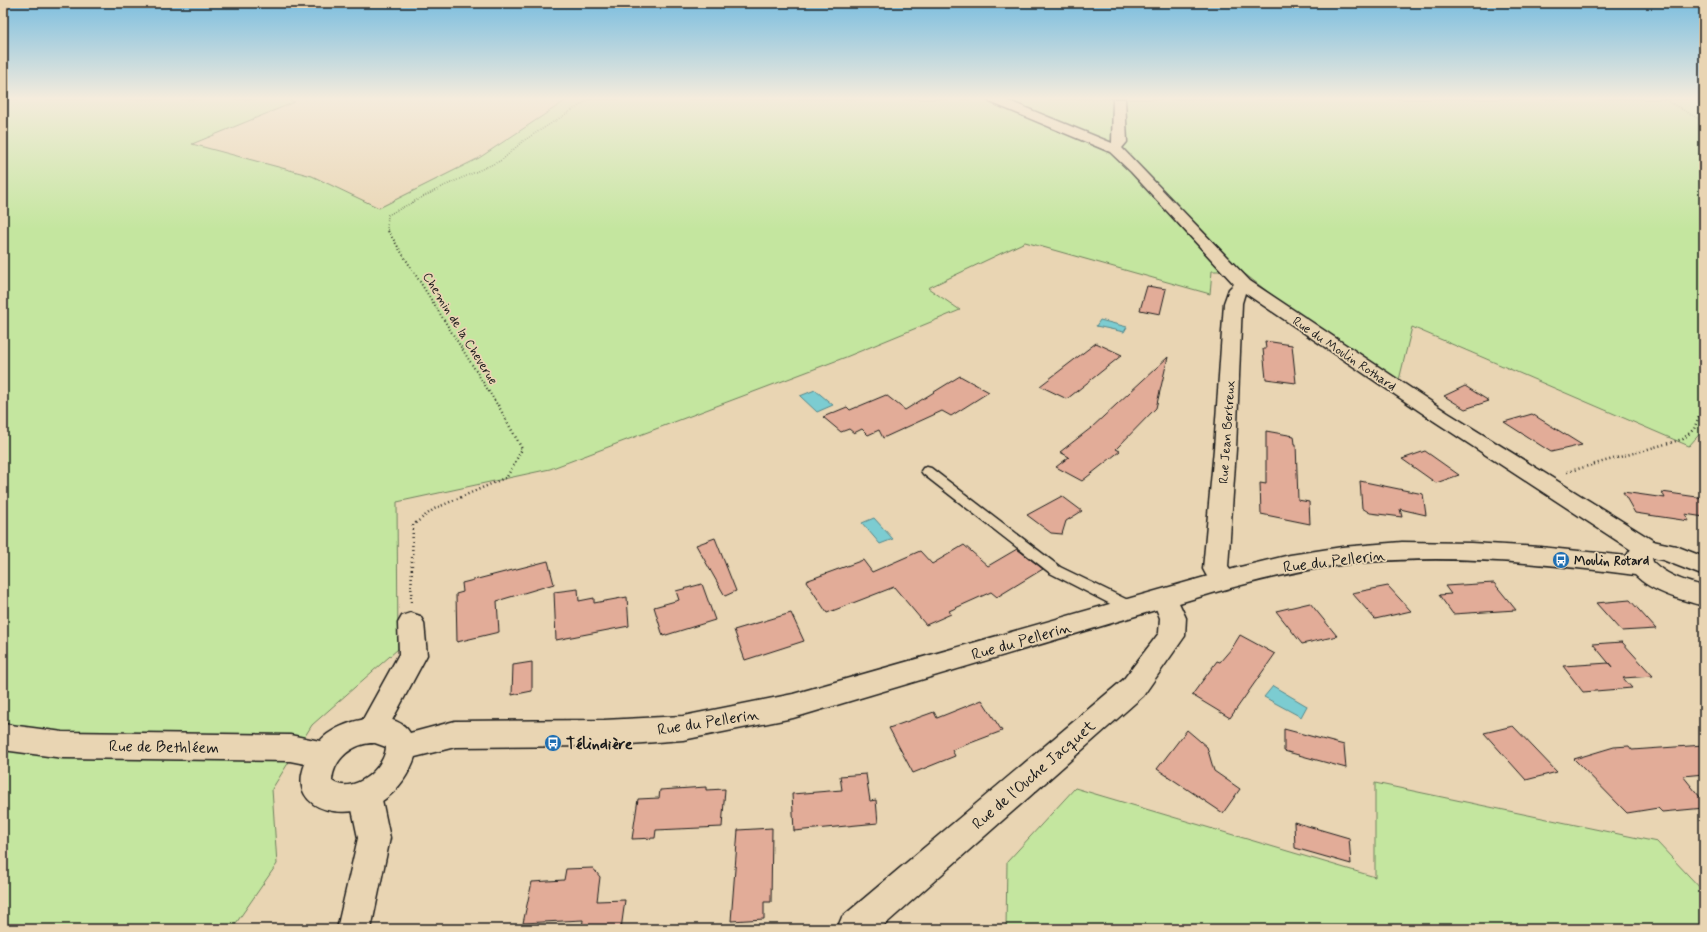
<svg xmlns="http://www.w3.org/2000/svg" width="1707" height="932" font-family="Mynerve,sans-serif">
	<style>
		.green { fill: #c4e69f; stroke: #70815e }
		.water { fill: #7bccd1; stroke: #558689 }
		.building { fill: #e2ac98; stroke: #1c1c1c }
		.lines { fill: none; stroke-linecap: round; stroke-linejoin: round }
		.lane-casing { stroke: #1c1c1c; stroke-width: 3 }
		.street-casing { stroke: #1c1c1c; stroke-width: 3 }
		.secondary-casing { stroke: #1c1c1c; stroke-width: 3 }
		.path-far2 { stroke: #1c1c1c; stroke-width: 1.5; stroke-dasharray: 0.5 2; stroke-linecap: butt }
		.path-far1 { stroke: #1c1c1c; stroke-width: 2; stroke-dasharray: 1 2.5; stroke-linecap: butt }
		.path { stroke: #1c1c1c; stroke-width: 2.5; stroke-dasharray: 1 3; stroke-linecap: butt }
		.lane { fill: #e9d5b3; fill-rule: evenodd }
		.street { fill: #e9d5b3; fill-rule: evenodd }
		.secondary { fill: #e9d5b3; fill-rule: evenodd }
		.labels { text-anchor: middle; stroke-width: 3.5; stroke-linejoin: round; paint-order: stroke }
		.street-label { font-size: 13px; fill: #1c1c1c; stroke: #e9d5b3 }
		.poi-label { font-size: 13px; font-weight: bold; fill: #1c1c1c; stroke: #e9d5b3; text-anchor: start }
		.near-street-label { font-size: 16px; fill: #1c1c1c; stroke: #e9d5b3 }
		.near-poi-label { font-size: 16px; font-weight: bold; fill: #1c1c1c; stroke: #e9d5b3; text-anchor: start }
	</style>
	<rect width="100%" height="100%" fill="#e9d5b3"/>
	<filter id="ink" filterUnits="userSpaceOnUse"><feTurbulence type="fractalNoise" baseFrequency=".025" numOctaves="2"/><feDisplacementMap in="SourceGraphic" scale="8" xChannelSelector="R" yChannelSelector="G"/><feConvolveMatrix kernelMatrix="1 2 1 2 8 2 1 2 1" color-interpolation-filters="sRGB"/></filter>
	<g filter="url(#ink)">
		<g class="green">
			<path d="M3,99H286L295,102L192,144L312,176L379,208L479,158L568,99H1704V429L1689,446L1412,327L1399,380L1299,316L1241,271H1212L1210,294L1025,242L928,288L960,310L846,357L550,469L397,502L398,649L312,725L272,789L277,864L232,929H3Z"/>
			<path d="M1375,783L1657,842L1704,892V929H1006L1007,862L1075,788L1375,877Z"/>
		</g>
		<g class="water">
			<path d="M1100,320L1127,327L1124,332L1096,326Z"/>
			<path d="M815,390L833,405L817,412L800,396Z"/>
			<path d="M874,518L893,539L880,544L862,523Z"/>
			<path d="M1273,686L1307,706L1301,717L1264,697Z"/>
		</g>
		<g class="building">
			<path d="M1147,286L1166,289L1160,314L1140,310Z"/>
			<path d="M1265,341L1292,345L1296,383L1266,379L1263,349H1266Z"/>
			<path d="M1096,343L1122,355L1067,399L1040,386Z"/>
			<path d="M1168,357L1156,408L1116,449L1120,451L1082,481L1056,467L1069,457L1060,452L1091,428Z"/>
			<path d="M960,376L989,392L951,416L942,411L883,438L879,430L868,435L862,429L854,433L849,429L841,432L823,417L847,407L850,410L886,395L905,410Z"/>
			<path d="M1465,386L1489,401L1465,409L1444,396Z"/>
			<path d="M1532,414L1582,445L1551,452L1504,422Z"/>
			<path d="M1266,431L1294,436L1295,444H1296L1298,500L1309,502L1310,524L1261,514L1260,483L1266,484Z"/>
			<path d="M1425,451L1459,475L1436,483L1402,459Z"/>
			<path d="M1360,481L1423,494L1426,515L1400,509L1402,517L1370,513L1362,508Z"/>
			<path d="M1623,492L1665,498L1662,492L1704,498V517L1685,514L1689,521L1635,513Z"/>
			<path d="M1062,496L1082,511L1066,521L1062,534L1051,533L1027,515Z"/>
			<path d="M715,538L736,591L725,596L696,545Z"/>
			<path d="M964,545L988,566L1017,549L1043,569L997,597L991,592L949,611L951,614L926,625L894,587L827,613L806,581L863,560L872,572L920,551L932,564Z"/>
			<path d="M548,561L554,584L497,601L499,632L457,642L456,594L463,592L462,583Z"/>
			<path d="M1494,583L1516,610L1453,614L1439,595L1451,594L1445,586Z"/>
			<path d="M702,584L715,620L663,636L654,607L679,600L676,591Z"/>
			<path d="M1388,586L1411,611L1375,619L1352,593Z"/>
			<path d="M578,589L579,601L594,598V603L627,597L629,626L556,640L554,592Z"/>
			<path d="M1630,600L1656,629L1621,631L1596,603Z"/>
			<path d="M1310,603L1337,636L1302,644L1276,611Z"/>
			<path d="M791,613L804,641L745,660L734,630Z"/>
			<path d="M1240,635L1275,654L1230,718L1192,695L1217,661L1220,662L1232,648Z"/>
			<path d="M1622,642L1653,676L1623,678L1632,688L1583,692L1563,666L1609,663L1612,667L1593,644Z"/>
			<path d="M532,662V691L512,695L513,665Z"/>
			<path d="M982,700L1002,731L952,750L955,756L913,773L889,728L934,712L937,718Z"/>
			<path d="M1513,726L1557,772L1526,780L1484,733Z"/>
			<path d="M1284,729L1344,745L1346,768L1284,751Z"/>
			<path d="M1187,730L1207,747L1214,771L1240,789L1223,813L1157,769Z"/>
			<path d="M1704,745V774L1683,776L1704,802V808L1662,812L1658,808L1627,813L1574,759L1614,747L1629,746L1632,750Z"/>
			<path d="M866,774L870,801L876,800L878,823L794,831L792,794L842,790L840,776Z"/>
			<path d="M706,787V790L725,789L722,827L656,830L655,838L632,839L638,799L659,798L660,790Z"/>
			<path d="M1294,822L1349,838L1351,864L1295,848Z"/>
			<path d="M772,828L771,902H764V919L731,921L738,830Z"/>
			<path d="M593,868L600,877L597,901L625,900L621,929H582L583,920L523,923L532,882L564,880L566,869Z"/>
		</g>
		<g class="lines">
			<g class="lane-casing">
				<path id="lane" d="M927,467L931,468L1060,567L1136,604L1138,608L1136,612L1131,613L1126,612L1050,573L923,474L921,471L923,468Z"/>
			</g>
			<g class="street-casing">
				<g id="street">
					<path d="M988,99H1004L1112,143L1113,99H1125L1127,142L1122,148L1250,281L1448,413L1657,543L1660,549L1657,555L1648,558L1639,555L1434,421L1245,293L1242,303L1236,449L1228,567L1237,579L1233,586C1216,591 1210,583 1203,569L1214,449L1224,303L1229,289L1234,284L1131,172L1110,152L990,102Z"/>
					<path d="M1165,589L1174,592L1186,618L1185,636L1143,696L880,929H837L842,917L1123,680L1159,633L1160,618L1152,599L1156,592Z"/>
					<path d="M411,613L420,616L424,623L427,655L382,739L372,743L362,739L357,730L399,654L398,623L402,616Z"/>
					<path d="M365,781L376,785L381,795L390,838L371,929H337L358,838L349,795L354,785Z"/>
				</g>
			</g>
			<g class="secondary-casing">
				<path id="secondary" d="M1648,540L1676,546L1704,557V576L1663,560L1652,558L1653,562C1666,575 1686,582 1704,586V606C1681,600 1652,592 1635,575C1547,564 1457,554 1368,562C1316,566 1266,578 1216,592L793,718L683,740L604,746L455,747L415,757C409,774 400,788 385,799C355,822 285,816 305,764L290,761L63,758L3,750V724L63,732L290,735L320,741C337,721 394,705 410,733L455,721L604,720L683,716L793,694L1240,567L1290,555L1342,547L1402,542L1471,543L1540,547L1627,556C1630,547 1639,543 1648,540ZM375,743L386,747C385,768 353,796 332,781C333,759 354,742 375,743Z"/>
			</g>
			<g class="path-far2">
				<path d="M1664,99L1704,122"/>
				<path d="M389,232L387,229L388,215L444,186L502,160L523,141L590,99"/>
			</g>
			<g class="path-far1">
				<path d="M388,231L498,406"/>
				<path d="M1702,406L1704,401"/>
			</g>
			<g class="path">
				<path d="M1567,472L1683,439L1694,429L1703,405"/>
				<path d="M411,602L413,525L434,509L507,477L522,449L498,405"/>
			</g>
			<use href="#lane" class="lane"/>
			<use href="#street" class="street"/>
			<use href="#secondary" class="secondary"/>
		</g>
	</g>
	<linearGradient id="sky" x2="0" y2="1"><stop stop-color="#7cbedf"/><stop offset="0.43" stop-color="#f5ecdd"/><stop offset="1" stop-color="#f5ecdd" stop-opacity="0"/></linearGradient>
	<rect width="1707" height="229" fill="url(#sky)"/>
	<defs>
		<g id="bus-disc" transform="scale(0.9)"><circle r="9.5" fill="#1f6fb2" stroke="#e9d5b3"/><path d="M-5-6H5V4H4V6H2V4H-2V6H-4V4H-5ZM-3.5-4V0h7V-4ZM-3.5 1.2v1.5H-2V1.2ZM2 1.2v1.5H3.5V1.2Z" fill="#fff"/></g>
	</defs>
	<g fill-rule="evenodd">
		<use href="#bus-disc" x="1561" y="560"/>
		<use href="#bus-disc" x="553" y="743"/>
	</g>
	<g class="labels">
		<g class="street-label">
			<text transform="translate(461 328) rotate(58)" y="5">Chemin de la Cheverue</text>
			<text transform="translate(1345 353) rotate(34)" y="5">Rue du Moulin Rothard</text>
			<text transform="translate(1226 432) rotate(-86)" y="5">Rue Jean Bertreux</text>
		</g>
		<g class="poi-label">
			<text x="1574" y="565">Moulin Rotard</text>
		</g>
		<g class="near-street-label">
			<text transform="translate(1334 560) rotate(-7)" y="6">Rue du Pellerin</text>
			<text transform="translate(1021 640) rotate(-16)" y="6">Rue du Pellerin</text>
			<text transform="translate(708 721) rotate(-9)" y="6">Rue du Pellerin</text>
			<text transform="translate(164 746) rotate(1)" y="6">Rue de Bethléem</text>
			<text transform="translate(1033 774) rotate(-41)" y="6">Rue de l'Ouche Jacquet</text>
		</g>
		<g class="near-poi-label">
			<text x="566" y="749">Télindière</text>
		</g>
	</g>
	<rect width="1707" height="932" fill="none" stroke="#e9d5b3" stroke-width="16"/>
	<rect x="8" y="8" width="1691" height="916" fill="none" stroke="#1c1c1c" stroke-width="1.5" filter="url(#ink)"/>
</svg>
